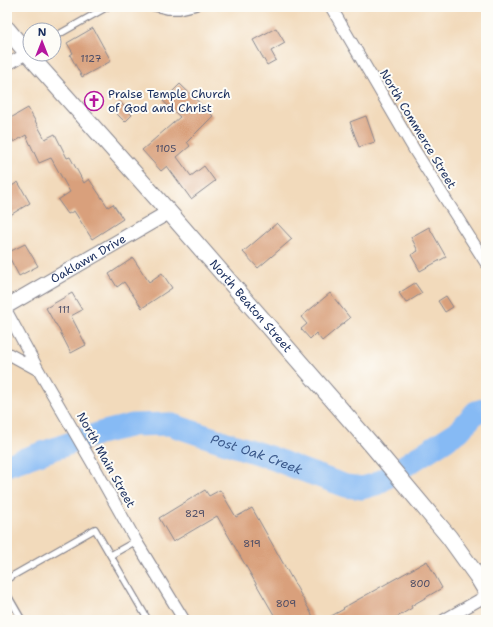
<svg xmlns="http://www.w3.org/2000/svg" width="493" height="627" font-family="'Shantell Sans',sans-serif">
	<style>
		.lines { fill: none; stroke-linecap: round; stroke-linejoin: round }
		.river { stroke: #86baf4; stroke-width: 23 }
		.building { fill: #d9a07b }
		.service-casing { stroke: #86848c; stroke-width: 8 }
		.minor-casing { stroke: #86848c; stroke-width: 13 }
		.tertiary-casing { stroke: #86848c; stroke-width: 16 }
		.secondary-casing { stroke: #86848c; stroke-width: 18 }
		.service { stroke: #fff; stroke-width: 5.5 }
		.minor { stroke: #fff; stroke-width: 11 }
		.tertiary { stroke: #fff; stroke-width: 14 }
		.secondary { stroke: #fff; stroke-width: 16 }
		.labels { text-anchor: middle; stroke-width: 4; stroke-linejoin: round; paint-order: stroke }
		.number-label { font-size: 10px; fill: #4a4b65 }
		.poi-label { font-size: 12px; fill: #1b2f5e; stroke: #fdfcf7; text-anchor: start }
		.street-label { font-size: 12px; fill: #1b2f5e; stroke: #fdfcf7 }
		.water-label { font-size: 13px; font-style: italic; fill: #3b598b; stroke: #fdfcf7 }
	</style>
	<rect width="100%" height="100%" fill="#fdfcf7"/>
	<filter id="ink" filterUnits="userSpaceOnUse"><feTurbulence type="fractalNoise" baseFrequency=".025" numOctaves="2"/><feDisplacementMap in="SourceGraphic" scale="8" xChannelSelector="R" yChannelSelector="G"/><feConvolveMatrix kernelMatrix="1 2 1 2 8 2 1 2 1" color-interpolation-filters="sRGB"/></filter>
	<filter id="wash" filterUnits="userSpaceOnUse"><feTurbulence type="fractalNoise" baseFrequency=".012" numOctaves="4" result="noise"/><feDisplacementMap in="SourceGraphic" scale="16" xChannelSelector="R" yChannelSelector="G"/><feGaussianBlur stdDeviation="0.9" result="paint"/><feColorMatrix in="noise" values="0 0 0 0 0 0 0 0 0 0 0 0 0 0 0 0 0 1.4 0 .05"/><feComposite in="paint" operator="in"/></filter>
	<g filter="url(#wash)">
		<rect width="100%" height="100%" fill="#f2dabb"/>
		<g class="lines">
			<path class="river" id="s1" d="M7,465L100,433L133,425L169,424L272,458L299,469L346,486L362,488L376,484L459,431L476,412L486,409"/>
		</g>
		<g id="blocks">
			<g class="building">
				<path d="M93,28L111,61L82,77L70,55L73,53L67,43Z"/>
				<path d="M276,28L285,43L271,51L276,60L267,65L253,40Z"/>
				<path d="M180,84L213,116L187,142L190,146L177,157L191,176L204,166L215,181L191,199L167,166L161,171L142,150L180,117L163,101Z"/>
				<path d="M120,102L132,115L125,122L113,110Z"/>
				<path d="M28,108L45,139L55,134L67,158L70,157L84,183L89,179L108,207L113,204L123,219L92,239L74,211L68,214L58,200L70,192L51,158L39,163L26,135L14,142L7,130V120Z"/>
				<path d="M366,116L375,142L359,147L350,122Z"/>
				<path d="M18,182L30,203L7,217V189Z"/>
				<path d="M277,223L292,239L258,268L243,252Z"/>
				<path d="M429,227L446,257L420,271L411,255L418,251L411,237Z"/>
				<path d="M25,244L38,266L19,276L7,253Z"/>
				<path d="M133,258L149,282L162,273L172,288L142,308L124,282L117,287L109,274Z"/>
				<path d="M415,283L422,293L406,303L399,293Z"/>
				<path d="M72,293L82,310L71,316L86,345L71,353L56,324H55L46,308Z"/>
				<path d="M330,293L350,318L322,341L316,333L310,339L301,329L307,324L301,317Z"/>
				<path d="M446,296L453,307L445,312L438,301Z"/>
				<path d="M205,490L209,496L220,490L236,517L252,508L315,620H277L217,516L173,542L159,518Z"/>
				<path d="M427,561L442,588L411,606L412,608L392,620H324L344,609L343,608Z"/>
			</g>
		</g>
	</g>
	<g filter="url(#ink)">
		<use href="#blocks" fill-opacity="0" stroke="#86848c" stroke-width="1"/>
		<g class="lines">
			<g class="service-casing">
				<g id="service">
					<path d="M152,7L168,11H179L196,7"/>
					<path d="M54,37L107,7"/>
					<path d="M111,555L136,541"/>
					<path d="M7,579L95,529L148,620"/>
					<path d="M7,594L22,620"/>
				</g>
			</g>
			<g class="minor-casing">
				<g id="minor">
					<path d="M331,7L415,151L486,263"/>
					<path d="M7,65L27,53"/>
					<path d="M7,312L39,371L94,466L136,541L184,620"/>
					<path d="M7,353L38,370"/>
					<path d="M444,620L486,596"/>
				</g>
			</g>
			<g class="tertiary-casing">
				<g id="tertiary">
					<path id="s2" d="M7,306L169,212"/>
				</g>
			</g>
			<g class="secondary-casing">
				<g id="secondary">
					<path id="s3" d="M7,29L27,53L169,212L371,444L449,537L477,576L486,591"/>
				</g>
			</g>
			<use href="#service" class="service"/>
			<use href="#minor" class="minor"/>
			<use href="#tertiary" class="tertiary"/>
			<use href="#secondary" class="secondary"/>
		</g>
	</g>
	<defs>
		<g id="church-ring" transform="scale(1)"><circle r="9.5" fill="#fdfcf7" stroke="#b5179e" stroke-width="1.5"/><path d="M-1.2-6h2.4v3.5h3.3v2.4h-3.3V6h-2.4V-.1h-3.3v-2.4h3.3Z" fill="#b5179e"/></g>
	</defs>
	<g fill-rule="evenodd">
		<use href="#church-ring" x="94" y="101"/>
	</g>
	<g class="labels">
		<g class="number-label">
			<text x="91" y="62">1127</text>
			<text x="166" y="152">1105</text>
			<text x="64" y="313">111</text>
			<text x="195" y="517">829</text>
			<text x="252" y="547">819</text>
			<text x="420" y="587">800</text>
			<text x="286" y="607">809</text>
		</g>
		<g class="poi-label">
			<text x="108" y="98">Praise Temple Church<tspan x="108" dy="14">of God and Christ</tspan></text>
		</g>
		<g class="street-label">
			<text transform="translate(418 129) rotate(59)" y="4">North Commerce Street</text>
			<text dy="4" stroke="none"><textPath href="#s2" startOffset="94">Oaklawn Drive</textPath></text>
			<text dy="4" stroke="none"><textPath href="#s3" startOffset="369">North Beaton Street</textPath></text>
			<text transform="translate(106 460) rotate(61)" y="4">North Main Street</text>
		</g>
		<g class="water-label">
			<text dy="5" stroke="none"><textPath href="#s1" startOffset="261">Post Oak Creek</textPath></text>
		</g>
	</g>
	<rect width="493" height="627" fill="none" stroke="#fdfcf7" stroke-width="24"/>
	<g transform="translate(42 42)"><circle r="19" fill="#fdfcf7" stroke="#a3aaba"/>
	<path d="M0-3L7 15L0 10L-7 15Z" fill="#b5179e"/>
	<text y="-6" font-size="11" font-weight="bold" text-anchor="middle" fill="#1b2f5e">N</text>
	</g>
</svg>
